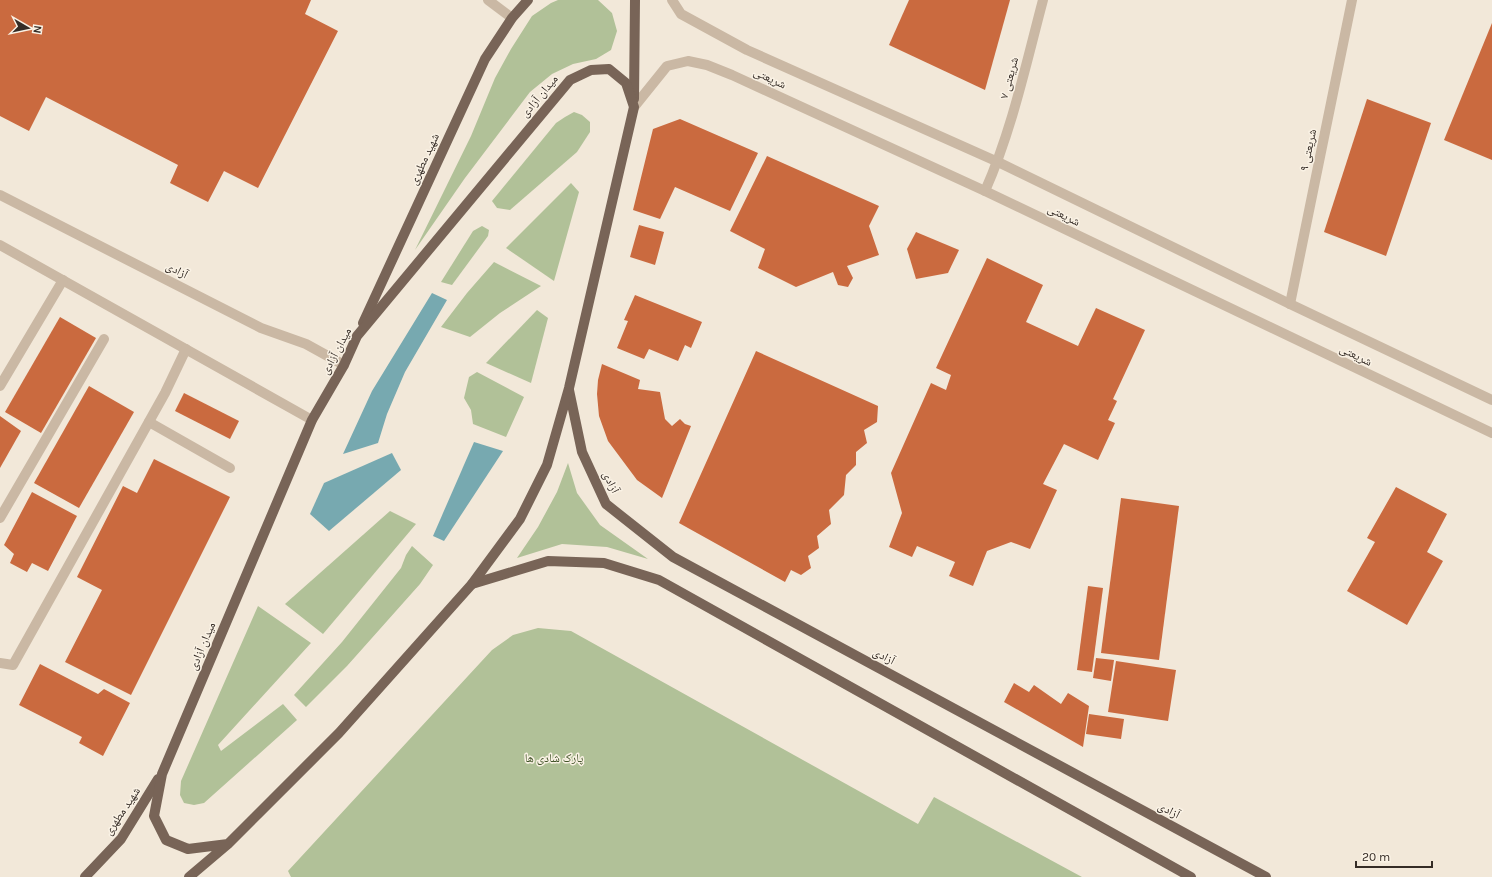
<svg xmlns="http://www.w3.org/2000/svg" width="1492" height="877" font-family="Karla,'Noto Naskh Arabic',sans-serif">
	<style>
		.green { fill: #b1c198 }
		.water { fill: #77a9b0 }
		.building { fill: #ca6a3f }
		.lines { fill: none; stroke-linecap: round; stroke-linejoin: round }
		.minor { stroke: #cab8a4; stroke-width: 10 }
		.major { stroke: #786457; stroke-width: 10 }
		.labels { text-anchor: middle; stroke-width: 3; stroke-linejoin: round; paint-order: stroke }
		.street-label { font-size: 12px; fill: #352c26; stroke: #faf2e5 }
		.park-label { font-size: 12px; fill: #425429; stroke: #faf2e5 }
	</style>
	<rect width="100%" height="100%" fill="#f2e8d9"/>
	<g class="green">
		<path d="M558,0H598L612,13L617,31L611,50L596,59L573,64L552,74L530,92L465,178L415,250L471,136L495,78L511,49L532,16L551,3Z"/>
		<path d="M574,112L582,115L590,122V132L577,152L510,210L497,208L492,201L556,123L565,117Z"/>
		<path d="M571,183L579,192L554,281L506,248Z"/>
		<path d="M482,226L489,230L488,236L452,285L441,282L473,231Z"/>
		<path d="M494,262L541,286L500,313L470,337L441,327L467,293Z"/>
		<path d="M537,310L548,318L531,383L486,363Z"/>
		<path d="M477,372L524,397L506,437L473,424L471,410L464,398L469,377Z"/>
		<path d="M568,463L577,493L600,525L648,559L607,547L562,544L517,558L538,527L557,492Z"/>
		<path d="M390,511L416,524L323,634L285,604Z"/>
		<path d="M412,546L433,565L420,584L347,666L306,707L294,695L342,642L401,568L406,555Z"/>
		<path d="M258,606L311,643L218,745L221,751L283,704L297,720L204,803L194,805L184,803L180,795L181,781Z"/>
		<path d="M538,628L571,631L918,824L934,797L1082,877H291L288,871L492,650L513,635Z"/>
	</g>
	<g class="water">
		<path d="M432,293L447,300L405,372L387,414L378,443L343,454L372,391Z"/>
		<path d="M474,442L503,451L444,541L433,536Z"/>
		<path d="M392,453L401,470L329,531L310,514L324,483Z"/>
	</g>
	<g class="building">
		<path d="M0,0H311L305,14L338,31L258,188L224,171L208,202L170,183L178,165L46,97L29,131L0,116Z"/>
		<path d="M909,0H1010L985,90L889,45Z"/>
		<path d="M1492,23V160L1444,140Z"/>
		<path d="M1367,99L1431,123L1386,256L1324,232Z"/>
		<path d="M680,119L758,153L730,211L675,187L660,219L633,210L653,129Z"/>
		<path d="M767,156L879,206L869,226L879,255L847,266L853,278L848,287L838,285L833,272L796,287L758,268L765,249L730,231Z"/>
		<path d="M639,225L664,232L655,265L630,257Z"/>
		<path d="M916,232L959,250L948,273L916,279L907,249Z"/>
		<path d="M987,258L1043,285L1026,322L1078,346L1096,308L1145,330L1113,399L1117,401L1108,420L1115,423L1098,460L1064,444L1043,484L1057,490L1030,549L1011,542L987,551L973,586L949,576L955,562L917,546L912,557L889,547L902,513L891,473L931,383L946,390L951,375L936,368Z"/>
		<path d="M635,295L702,322L691,348L685,345L678,361L649,349L644,359L617,348L628,321L624,320Z"/>
		<path d="M60,317L96,338L41,433L5,412Z"/>
		<path d="M756,351L878,406L877,422L864,430L867,443L856,452V465L846,475L844,495L829,510L831,524L817,536L819,548L808,556L811,568L801,575L791,570L785,582L679,523Z"/>
		<path d="M602,364L640,380L638,389L660,392L665,419L672,426L680,419L685,424L691,426L662,498L637,480L608,441L599,416L597,394L598,380Z"/>
		<path d="M89,386L134,412L79,508L34,483Z"/>
		<path d="M184,393L239,421L230,439L175,411Z"/>
		<path d="M0,416L21,431L0,468Z"/>
		<path d="M154,459L230,497L131,695L65,662L102,590L77,577L123,486L137,493Z"/>
		<path d="M1396,487L1447,514L1427,552L1443,561L1407,625L1347,591L1375,542L1367,538Z"/>
		<path d="M32,492L77,516L48,571L32,563L27,572L10,563L14,554L4,545Z"/>
		<path d="M1121,498L1179,506L1159,660L1101,653Z"/>
		<path d="M1088,586L1103,588L1092,672L1077,670Z"/>
		<path d="M1096,658L1114,660L1111,681L1093,678Z"/>
		<path d="M1116,661L1176,670L1168,721L1108,712Z"/>
		<path d="M40,664L98,694L104,689L130,703L103,756L79,743L82,737L19,705Z"/>
		<path d="M1014,683L1029,692L1034,685L1061,704L1068,693L1089,706L1083,747L1004,702Z"/>
		<path d="M1089,714L1124,719L1121,739L1086,734Z"/>
	</g>
	<g class="lines">
		<g class="minor">
			<path d="M488,0L512,18"/>
			<path d="M672,0L681,14L747,50L998,162L1290,304L1492,400"/>
			<path d="M634,107L667,66L688,61L707,65L732,75L985,191L1492,433"/>
			<path d="M985,191C1012,130 1026,64 1043,0"/>
			<path d="M0,195L261,328L306,344L344,365"/>
			<path d="M0,245L312,420"/>
			<path d="M1290,304L1352,0"/>
			<path d="M0,386L63,280"/>
			<path d="M149,422L230,468"/>
			<path d="M0,518L104,339"/>
			<path d="M0,663L13,665L165,393L186,349"/>
		</g>
		<g class="major">
			<path d="M634,99L635,0"/>
			<path d="M363,323L485,59L512,18L528,0"/>
			<path d="M569,390L582,452L606,504L673,557L1266,877"/>
			<path d="M472,584L548,561L604,563L659,580L1191,877"/>
			<path d="M85,877L121,839L158,779"/>
			<path d="M189,877L228,844L339,733L472,584L520,519L547,465L569,388L634,107L626,83L609,69L591,70L570,80L357,336L344,365L312,420L162,774L154,816L166,840L188,849L228,844"/>
		</g>
	</g>
	<g class="labels">
		<g class="street-label">
			<text transform="translate(770 78) rotate(25)" y="4">شریعتی</text>
			<text transform="translate(1009 78) rotate(-75)" y="4">شریعتی ۷</text>
			<text transform="translate(539 96) rotate(-50)" y="4">میدان آزادی</text>
			<text transform="translate(1308 150) rotate(-78)" y="4">شریعتی ۹</text>
			<text transform="translate(424 159) rotate(-65)" y="4">شهید مطهری</text>
			<text transform="translate(1064 215) rotate(26)" y="4">شریعتی</text>
			<text transform="translate(177 270) rotate(27)" y="4">آزادی</text>
			<text transform="translate(336 351) rotate(-62)" y="4">میدان آزادی</text>
			<text transform="translate(1356 355) rotate(26)" y="4">شریعتی</text>
			<text transform="translate(611 482) rotate(64)" y="4">آزادی</text>
			<text transform="translate(202 646) rotate(-67)" y="4">میدان آزادی</text>
			<text transform="translate(884 656) rotate(28)" y="4">آزادی</text>
			<text transform="translate(1169 810) rotate(28)" y="4">آزادی</text>
			<text transform="translate(122 811) rotate(-56)" y="4">شهید مطهری</text>
		</g>
		<g class="park-label">
			<text x="554" y="762">پارک شادی ها</text>
		</g>
	</g>
	<g transform="translate(28 28) rotate(99)" stroke="#faf2e5" stroke-width="3" paint-order="stroke">
	<path d="M0-3L7 15L0 10L-7 15Z" fill="#352c26"/>
	<text y="-6" font-size="11" font-weight="bold" text-anchor="middle" fill="#352c26">N</text>
	</g>
	<path d="M1356 861v6h76v-6" fill="none" stroke="#352c26" stroke-width="2"/>
	<text x="1362" y="861" font-size="12" fill="#352c26" stroke="#faf2e5" stroke-width="3" paint-order="stroke">20 m</text>
</svg>
